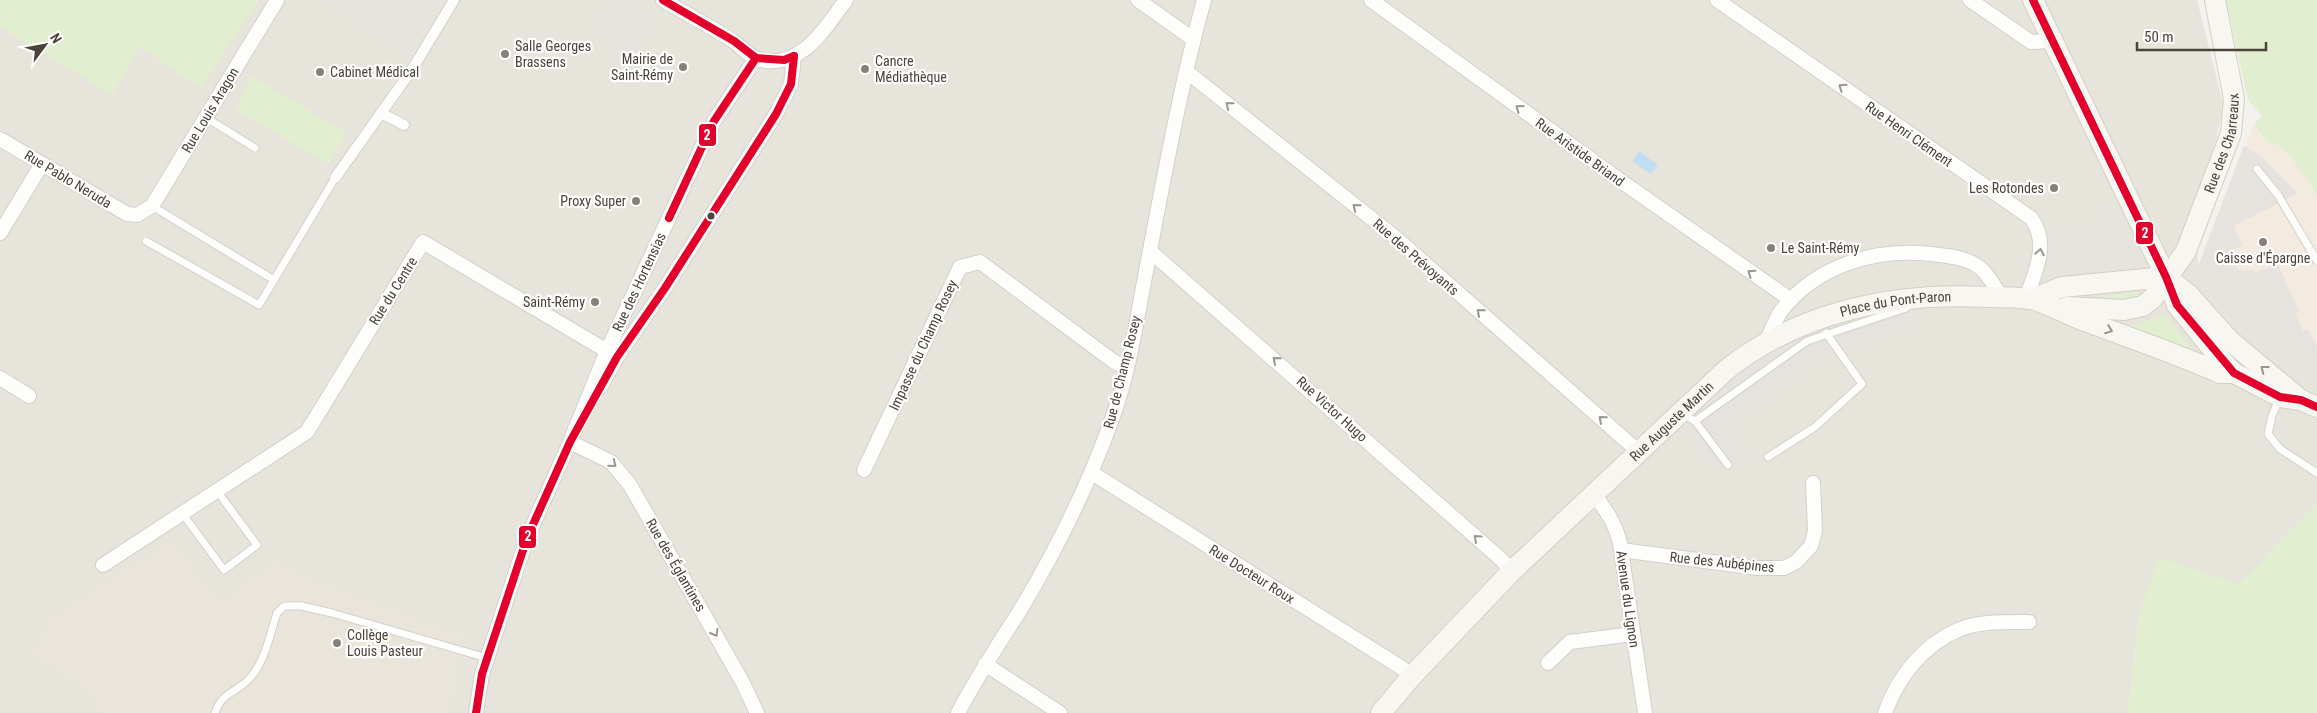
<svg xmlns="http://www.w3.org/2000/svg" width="2317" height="713" font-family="'Roboto Condensed',sans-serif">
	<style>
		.residential { fill: #e7e4dc }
		.commercial { fill: #f3ebdf }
		.education { fill: #eae5da }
		.green { fill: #e1eecf }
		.parking { fill: #e6e3df }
		.water { fill: #c0ddf1 }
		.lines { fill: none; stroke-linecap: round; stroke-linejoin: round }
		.service-casing { stroke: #d2d0cb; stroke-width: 9 }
		.pedestrian-casing { stroke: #d2d0cb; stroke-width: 12 }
		.minor-casing { stroke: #d2d0cb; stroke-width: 16 }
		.secondary-casing { stroke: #d3cfc5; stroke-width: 22 }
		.service { stroke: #fdfdfc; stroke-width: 7 }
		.pedestrian { stroke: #fdfdfc; stroke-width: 10 }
		.minor { stroke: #fdfdfc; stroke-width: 14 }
		.secondary { stroke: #f7f6f1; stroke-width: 20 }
		.bus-1-casing { stroke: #fff; stroke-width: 11 }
		.bus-1 { stroke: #e4002b; stroke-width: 8 }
		.oneway { stroke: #9b9791 }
		.oneway2 { stroke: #98948c }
		.poi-dot { fill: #868178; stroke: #fff; stroke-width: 2 }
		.bus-dot { fill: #4b4439; stroke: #fff; stroke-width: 2 }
		.labels { text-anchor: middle; stroke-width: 4.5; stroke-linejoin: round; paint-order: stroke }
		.poi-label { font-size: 14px; fill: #4b4439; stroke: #fff; text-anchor: start }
		.street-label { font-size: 14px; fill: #4b4439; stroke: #fff }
		.line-badge { stroke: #fff; stroke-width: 2 }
		.badge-label { font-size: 14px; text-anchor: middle; font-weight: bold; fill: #fff }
	</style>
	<rect width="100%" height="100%" fill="#f4f2ee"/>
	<path class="residential" d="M0,0H2197L2224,108L2194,223L2200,275L2214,302L2317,387V504L2239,584L2139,614L2128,713H0Z"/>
	<path class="commercial" d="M2254,124L2268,143L2278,145L2280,149L2288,153L2317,195V387L2240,329L2214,302L2200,275L2199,264Z"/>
	<path class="education" d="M171,541L219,603L275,561L303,577L463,636L449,713H101L91,691L34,655L47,622Z"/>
	<g class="green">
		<path d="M0,0H259L201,88L140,47L112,95L0,27Z"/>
		<path d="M2226,0H2317V195L2288,153L2280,149L2278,145L2268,143L2254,124L2262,116L2248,100Z"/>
		<path d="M251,76L347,133L328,164L237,110Z"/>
		<path d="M2136,292L2139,296L2125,304L2100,302L2102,297Z"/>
		<path d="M2166,315L2199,359L2123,331L2130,326Z"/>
		<path d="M2317,504V713H2128L2139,614L2159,557L2239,584Z"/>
	</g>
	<g class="parking">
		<path d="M320,0H439L407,53Z"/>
		<path d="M612,0H621L654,19L632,55L593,32Z"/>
		<path d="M2244,145L2264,159L2298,193L2234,226L2242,245L2236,249L2233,260L2238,269L2244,271L2253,270L2255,273L2277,263L2299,311L2295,313L2303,331L2308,329L2317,347V387L2240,329L2214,302L2200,275L2199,264Z"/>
		<path d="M2110,201L2125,237L2134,251L2129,265L2120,276L2073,280L2056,271L2049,263L2050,251L2061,224L2083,239Z"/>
		<path d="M1908,312V333L1870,341L1852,356L1838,344L1861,320Z"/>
		<path d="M1809,331L1826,339L1834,354L1732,429L1753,458L1714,471L1692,435L1699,401L1747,363Z"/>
	</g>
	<path class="water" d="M1639,151L1658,165L1651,174L1632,161Z"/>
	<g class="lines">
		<g class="service-casing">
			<g id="service">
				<path d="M205,117L255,148"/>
				<path d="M2257,169L2278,195L2317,261"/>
				<path d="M152,206L274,280L335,178"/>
				<path d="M146,241L259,305L274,280"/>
				<path d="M2280,397L2272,416L2268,434L2280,449L2317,473"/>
				<path d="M1682,414L1695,421L1807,341L1906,308"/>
				<path d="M1695,421L1728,465"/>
				<path d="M1768,457L1815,427L1862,384L1826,333"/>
				<path d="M182,513L224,570L257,545L217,491"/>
				<path d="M215,713C222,691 237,693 250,678C265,662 270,634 277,613L284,606H301L332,613L487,658"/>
			</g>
		</g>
		<g class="pedestrian-casing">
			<g id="pedestrian">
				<path d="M381,113L404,125"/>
				<path d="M335,178L413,68L454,0"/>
			</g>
		</g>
		<g class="minor-casing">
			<g id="minor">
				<path d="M663,0C686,14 710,26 733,41C741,46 748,56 757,59C800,72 825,28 846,0"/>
				<path d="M1138,0L1193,39"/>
				<path d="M1371,0L1618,179L1791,300"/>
				<path d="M1717,0L2031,218C2050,243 2035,273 2026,298"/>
				<path d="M1970,0L2031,42L2052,41"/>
				<path d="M1186,71L1396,238L1639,452"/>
				<path d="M0,139L127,214L137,215L152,206L277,0"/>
				<path d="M0,233L42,164"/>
				<path d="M1150,251L1502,560L1511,572"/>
				<path d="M1766,342C1771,332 1775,320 1781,311C1817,265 1875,248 1931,254C1946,256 1966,257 1979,267C1988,273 1995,288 2001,297"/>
				<path d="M0,378L29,396"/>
				<path d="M600,388L617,357L665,288L776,114L791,84L794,56"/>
				<path d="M570,442L611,462L630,485L743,683L757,713"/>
				<path d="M864,470L960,267L980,262L1113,361L1126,368"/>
				<path d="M1092,473L1402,668L1411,677"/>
				<path d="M1593,493C1606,510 1615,523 1620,543L1645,713"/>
				<path d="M1621,550L1758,568H1784L1796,562L1811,546L1815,531L1813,483"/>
				<path d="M103,565L307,432L423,242L607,351"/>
				<path d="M1548,663L1570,642L1633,634"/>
				<path d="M985,664L1060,713"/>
				<path d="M476,713L482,674L527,538L570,442L607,351L714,121L756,58"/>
				<path d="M958,713C976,678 998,645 1019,612C1056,551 1088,486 1112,419C1130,370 1137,317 1147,266C1164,177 1180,88 1204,0"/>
				<path d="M1885,713C1898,676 1923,645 1960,629C1981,621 2006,622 2029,622"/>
			</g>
		</g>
		<g class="secondary-casing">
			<g id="secondary">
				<path d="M2033,0L2166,277L2177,305L2222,361L2234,373L2280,397L2301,400"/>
				<path d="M2032,299L2062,287L2166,277L2188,294L2229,340L2301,400L2317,407"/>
				<path id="s1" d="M2067,307L2124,310L2143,306L2153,298L2186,251L2231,133L2234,99L2215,0"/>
				<path id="s2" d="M1381,713L1411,677L1511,572L1726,370C1800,311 1895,292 1988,297C2002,297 2016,297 2030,299C2042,301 2069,315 2082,320C2128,337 2175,353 2220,373H2234"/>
			</g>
		</g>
		<use href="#service" class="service"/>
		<use href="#pedestrian" class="pedestrian"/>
		<use href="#minor" class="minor"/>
		<use href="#secondary" class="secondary"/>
		<g class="bus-1-casing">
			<g id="bus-1">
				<path d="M663,0L734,41L756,58L784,60L794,56"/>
				<path d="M2033,0L2166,277L2177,305L2234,373L2280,397L2301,400L2317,407"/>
				<path d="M669,218L714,121L756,58"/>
				<path d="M476,713L482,674L527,538L570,442L617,357L665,288L776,114L791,84L794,56"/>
			</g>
		</g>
		<use href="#bus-1" class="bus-1"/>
	</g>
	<defs><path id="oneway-chevron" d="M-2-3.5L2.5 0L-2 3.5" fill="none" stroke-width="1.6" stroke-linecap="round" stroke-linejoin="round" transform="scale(1.25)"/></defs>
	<g class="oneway">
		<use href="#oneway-chevron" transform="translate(1842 87) rotate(-145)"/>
		<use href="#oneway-chevron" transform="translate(1229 105) rotate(-141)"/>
		<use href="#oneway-chevron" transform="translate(1519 108) rotate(-144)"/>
		<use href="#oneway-chevron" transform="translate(1356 207) rotate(-141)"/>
		<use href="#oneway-chevron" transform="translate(2040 252) rotate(-80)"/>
		<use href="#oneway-chevron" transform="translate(1751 273) rotate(-145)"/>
		<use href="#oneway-chevron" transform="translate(1480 312) rotate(-139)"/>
		<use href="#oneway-chevron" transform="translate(1276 360) rotate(-139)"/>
		<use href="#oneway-chevron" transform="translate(1602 419) rotate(-139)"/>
		<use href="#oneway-chevron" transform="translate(613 464) rotate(40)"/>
		<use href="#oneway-chevron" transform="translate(1477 538) rotate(-138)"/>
		<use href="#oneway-chevron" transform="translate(715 633) rotate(60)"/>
	</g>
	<g class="oneway2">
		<use href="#oneway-chevron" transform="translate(2109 330) rotate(21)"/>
		<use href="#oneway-chevron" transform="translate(2264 369) rotate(-143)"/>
	</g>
	<g class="poi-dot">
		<circle cx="505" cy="54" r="5"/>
		<circle cx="683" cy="67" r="5"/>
		<circle cx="865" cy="69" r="5"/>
		<circle cx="320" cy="72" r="5"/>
		<circle cx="2054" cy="188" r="5"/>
		<circle cx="636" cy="201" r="5"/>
		<circle cx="2263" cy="242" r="5"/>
		<circle cx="1771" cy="248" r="5"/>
		<circle cx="595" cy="302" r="5"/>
		<circle cx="337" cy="643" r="5"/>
	</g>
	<circle class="bus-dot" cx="711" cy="216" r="4.5"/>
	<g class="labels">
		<g class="poi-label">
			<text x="515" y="51">Salle Georges<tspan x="515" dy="16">Brassens</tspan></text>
			<text x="673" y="64" text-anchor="end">Mairie de<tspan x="673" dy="16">Saint-Rémy</tspan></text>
			<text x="875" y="66">Cancre<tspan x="875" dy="16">Médiathèque</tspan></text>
			<text x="330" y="77">Cabinet Médical</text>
			<text x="2044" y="193" text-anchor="end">Les Rotondes</text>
			<text x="626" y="206" text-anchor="end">Proxy Super</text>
			<text x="1781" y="253">Le Saint-Rémy</text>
			<text x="2263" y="263" text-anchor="middle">Caisse d'Épargne</text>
			<text x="585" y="307" text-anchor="end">Saint-Rémy</text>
			<text x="347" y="640">Collège<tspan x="347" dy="16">Louis Pasteur</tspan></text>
		</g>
		<g class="street-label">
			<text transform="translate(210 110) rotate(-59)" y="5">Rue Louis Aragon</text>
			<text transform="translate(1909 134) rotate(35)" y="5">Rue Henri Clément</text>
			<text dy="5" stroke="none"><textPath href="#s1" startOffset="261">Rue des Charreaux</textPath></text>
			<text transform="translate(1580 152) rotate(36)" y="5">Rue Aristide Briand</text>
			<text transform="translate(68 179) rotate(31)" y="5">Rue Pablo Neruda</text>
			<text transform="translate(1416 257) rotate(41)" y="5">Rue des Prévoyants</text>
			<text transform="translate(639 282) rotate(-65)" y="5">Rue des Hortensias</text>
			<text transform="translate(393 291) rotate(-58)" y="5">Rue du Centre</text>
			<text dy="5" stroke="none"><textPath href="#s2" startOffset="672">Place du Pont-Paron</textPath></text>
			<text transform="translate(923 345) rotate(-65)" y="5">Impasse du Champ Rosey</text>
			<text transform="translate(1122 372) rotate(-76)" y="5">Rue de Champ Rosey</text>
			<text transform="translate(1332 409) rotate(42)" y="5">Rue Victor Hugo</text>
			<text dy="5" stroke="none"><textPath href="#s2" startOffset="412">Rue Auguste Martin</textPath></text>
			<text transform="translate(1722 562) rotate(6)" y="5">Rue des Aubépines</text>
			<text transform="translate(676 565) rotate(60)" y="5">Rue des Églantines</text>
			<text transform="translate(1252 574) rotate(32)" y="5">Rue Docteur Roux</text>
			<text transform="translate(1628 599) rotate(82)" y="5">Avenue du Lignon</text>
		</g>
	</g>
	<g class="line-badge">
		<rect x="698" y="123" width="19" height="24" rx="5" fill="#e4002b"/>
		<rect x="2135" y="221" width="19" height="24" rx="5" fill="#e4002b"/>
		<rect x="518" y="525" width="19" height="24" rx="5" fill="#e4002b"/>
	</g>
	<g class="badge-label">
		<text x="707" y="140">2</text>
		<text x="2145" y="238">2</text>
		<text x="528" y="541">2</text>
	</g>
	<g transform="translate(45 45) rotate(58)" stroke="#ffffff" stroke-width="4" paint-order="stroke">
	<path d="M0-4L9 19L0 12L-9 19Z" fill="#4b4439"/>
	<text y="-8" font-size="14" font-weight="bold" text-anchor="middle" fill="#4b4439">N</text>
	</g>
	<path d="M2137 42v8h129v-8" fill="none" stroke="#4b4439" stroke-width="2.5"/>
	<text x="2144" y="42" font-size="15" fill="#4b4439" stroke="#ffffff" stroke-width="4" paint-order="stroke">50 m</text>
</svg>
